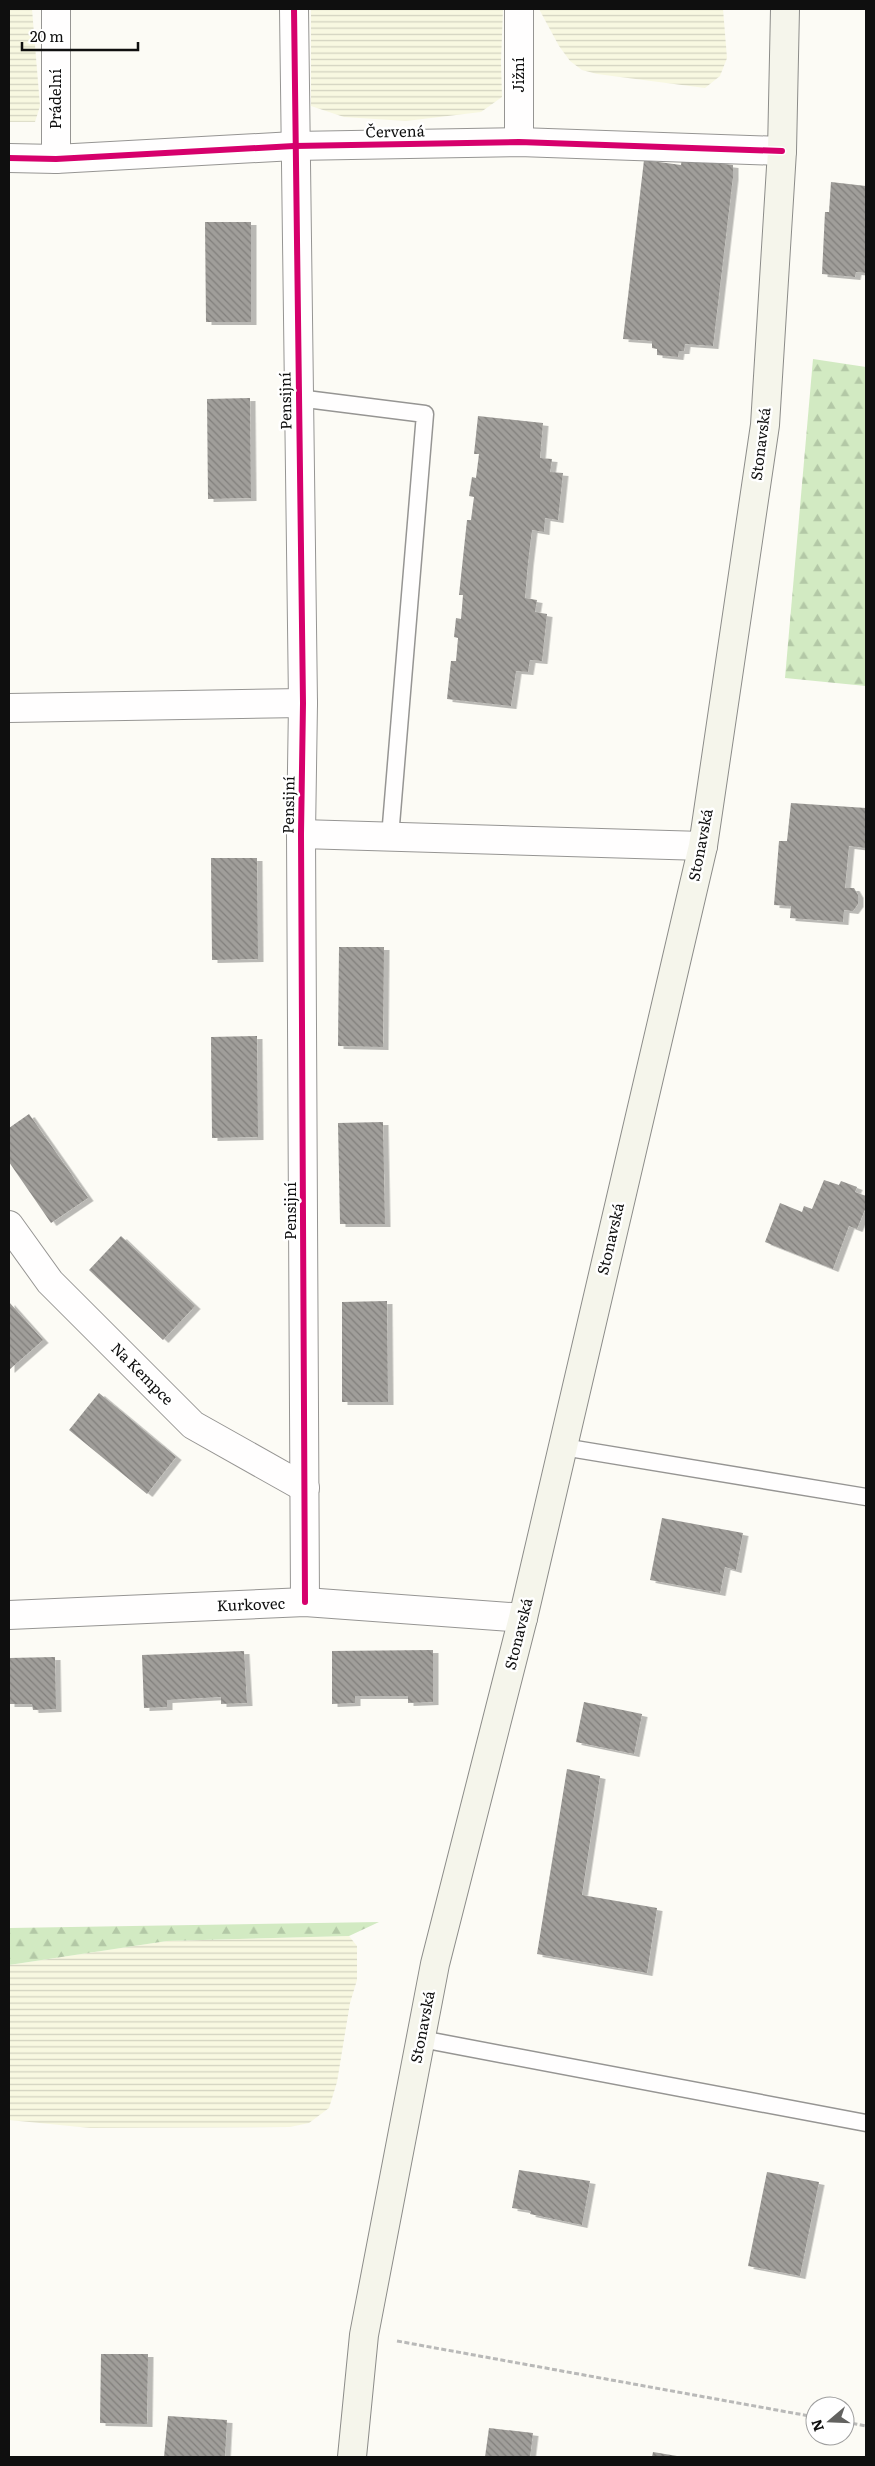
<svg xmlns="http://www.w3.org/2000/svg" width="875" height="2466" font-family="Literata,serif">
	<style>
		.farmland { fill: url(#farmland-rules) }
		.forest { fill: url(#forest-firs) }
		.building { fill: url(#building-back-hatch); filter: url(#shadow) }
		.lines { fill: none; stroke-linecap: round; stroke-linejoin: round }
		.lane-casing { stroke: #969593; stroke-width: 19 }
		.street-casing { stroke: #969593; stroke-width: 30 }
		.secondary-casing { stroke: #8c8c89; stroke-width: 30 }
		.path { stroke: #b9b9b8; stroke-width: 3; stroke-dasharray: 5 2.5; stroke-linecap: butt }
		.lane { stroke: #fffefe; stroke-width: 16 }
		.street { stroke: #fffefe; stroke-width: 28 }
		.secondary { stroke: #f5f5eb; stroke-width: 28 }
		.cycleway-casing { stroke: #fff; stroke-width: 9 }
		.cycleway { stroke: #d6006c; stroke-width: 6 }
		.labels { text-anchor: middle; stroke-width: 5; stroke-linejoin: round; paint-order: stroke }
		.street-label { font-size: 15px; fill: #0f0f0f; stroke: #fff }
	</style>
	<defs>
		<pattern id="farmland-rules" width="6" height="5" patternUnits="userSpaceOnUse" patternTransform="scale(1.25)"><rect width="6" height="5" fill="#f8f8e1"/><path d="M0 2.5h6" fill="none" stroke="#d3d3c0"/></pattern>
		<pattern id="forest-firs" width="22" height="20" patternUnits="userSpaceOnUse" patternTransform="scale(1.25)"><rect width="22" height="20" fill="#d2eac2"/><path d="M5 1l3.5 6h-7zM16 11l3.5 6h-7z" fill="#b3c8a6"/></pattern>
		<pattern id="building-back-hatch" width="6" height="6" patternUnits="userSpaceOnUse" patternTransform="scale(1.25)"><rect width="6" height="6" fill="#a09e9a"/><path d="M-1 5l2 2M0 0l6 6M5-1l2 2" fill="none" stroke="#817f7c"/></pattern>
		<filter id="shadow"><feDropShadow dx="5.5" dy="3" stdDeviation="0" flood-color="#0004"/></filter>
	</defs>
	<rect width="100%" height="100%" fill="#fcfbf5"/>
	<g class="farmland">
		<path d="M9,9H32L40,106L35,122H9Z"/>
		<path d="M311,9H503L501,62L502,97L481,112L406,121L344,117L311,106Z"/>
		<path d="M539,9H723L727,58L720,76L705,88L597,74L582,70L570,61L559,46Z"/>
		<path d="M349,1936L357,1946V1980L350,2003L337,2082L329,2108L309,2123L290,2127L90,2128L9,2120V1965L167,1941Z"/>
	</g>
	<g class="forest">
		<path d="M813,359L866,367V686L785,678Z"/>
		<path d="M379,1922L349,1936L167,1941L9,1965V1928Z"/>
	</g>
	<g class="building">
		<path d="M682,159L733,165V177L713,346L685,344L684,351H679L678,357L657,355V349L652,348V341L623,339L644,160L681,165Z"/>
		<path d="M831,182L866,186V273L856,272L855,277L822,274L825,212H829Z"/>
		<path d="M205,222H251V322H206Z"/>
		<path d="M250,398L251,498L208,499L207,399Z"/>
		<path d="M478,416L543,423L540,458L552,459L550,472L563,473L558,520L545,518L544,532L532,530L528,563L525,598L537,600L535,612L547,614L542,661L530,660L528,672L516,671L511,706L447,699L451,661H456L458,638L454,637L456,618L461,619L463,595H459L467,520H471L474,497L469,496L472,477L476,478L479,454H474Z"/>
		<path d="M791,803L866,808V848L849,846L845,888H854L858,895V904L853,911L844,910L843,922L790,918L791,906L774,905L779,841H787Z"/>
		<path d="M211,858H257L258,959L212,960Z"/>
		<path d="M339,947H384L383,1047L338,1046Z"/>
		<path d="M257,1036L258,1137L212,1138L211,1037Z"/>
		<path d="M29,1114L88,1198L51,1223L9,1162V1128Z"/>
		<path d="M383,1122L385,1224H340L338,1123Z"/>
		<path d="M824,1180L839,1185L841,1181L857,1187L855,1192L866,1196V1207L857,1229L849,1226L833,1269L765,1242L780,1203L802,1212L804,1206L812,1209Z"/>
		<path d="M121,1236L195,1306L163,1340L89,1270Z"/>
		<path d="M387,1301L388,1402H342V1302Z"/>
		<path d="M9,1302L43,1340L9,1370Z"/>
		<path d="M99,1393L176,1457L147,1494L69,1430Z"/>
		<path d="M662,1518L743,1533L736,1570L725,1567L720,1593L650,1580Z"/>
		<path d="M433,1650V1702L408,1703V1696H355V1703L332,1704V1651Z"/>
		<path d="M244,1651L247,1703L221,1704V1697L167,1700V1707L144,1708L142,1655Z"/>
		<path d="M55,1657L56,1709L33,1710L32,1704H9V1658Z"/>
		<path d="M584,1702L642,1714L634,1754L576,1742Z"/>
		<path d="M567,1769L600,1776L582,1895L657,1908L647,1973L537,1954Z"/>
		<path d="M519,2170L590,2181L582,2225L530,2214L531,2211L512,2208Z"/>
		<path d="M767,2172L819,2182L800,2276L748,2266Z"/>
		<path d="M101,2354H148L147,2424L100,2423Z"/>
		<path d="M168,2416L227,2420L225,2457H164Z"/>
		<path d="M489,2428L533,2433L530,2457H485Z"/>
		<path d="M653,2452L677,2456V2457H652Z"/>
	</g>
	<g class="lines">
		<g class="lane-casing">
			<g id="lane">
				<path d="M298,398L425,414L390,837"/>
				<path d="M563,1447L866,1497"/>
				<path d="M421,2039L866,2123"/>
			</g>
		</g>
		<g class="street-casing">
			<g id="street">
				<path d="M294,9L303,703L301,834L305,1602"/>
				<path d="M519,142V9"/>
				<path d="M9,158L56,159L294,146L519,142L782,151"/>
				<path d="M56,159V9"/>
				<path d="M9,708L303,703"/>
				<path d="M301,834L703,846"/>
				<path d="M9,1225L50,1282L193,1425L305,1488"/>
				<path d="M9,1615L305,1602L523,1618"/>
			</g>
		</g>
		<g class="secondary-casing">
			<path id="secondary" d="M352,2457L364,2335L435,1964L523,1618L703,846L765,425L782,151L785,9"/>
		</g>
		<g class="path">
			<path d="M397,2341L815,2417"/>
			<path d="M845,2422L866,2426"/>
		</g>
		<use href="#lane" class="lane"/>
		<use href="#street" class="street"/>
		<use href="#secondary" class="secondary"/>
		<g class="cycleway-casing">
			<g id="cycleway">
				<path d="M294,9L303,703L301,834L305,1602"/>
				<path d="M9,158L56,159L294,146L519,142L782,151"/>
			</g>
		</g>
		<use href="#cycleway" class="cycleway"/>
	</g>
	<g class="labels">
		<g class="street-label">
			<text transform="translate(519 75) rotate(-90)" y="5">Jižní</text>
			<text transform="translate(56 99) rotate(-90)" y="5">Prádelní</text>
			<text transform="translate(395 132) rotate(-1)" y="5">Červená</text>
			<text transform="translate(286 401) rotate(-91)" y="5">Pensijní</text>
			<text transform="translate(761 444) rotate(-83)" y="5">Stonavská</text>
			<text transform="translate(289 805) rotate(-89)" y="5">Pensijní</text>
			<text transform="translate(701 845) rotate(-79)" y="5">Stonavská</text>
			<text transform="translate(291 1211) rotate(-90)" y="5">Pensijní</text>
			<text transform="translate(611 1239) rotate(-77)" y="5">Stonavská</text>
			<text transform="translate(142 1374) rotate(45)" y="5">Na Kempce</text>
			<text transform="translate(251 1605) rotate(-2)" y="5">Kurkovec</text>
			<text transform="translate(519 1634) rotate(-76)" y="5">Stonavská</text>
			<text transform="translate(423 2027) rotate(-79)" y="5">Stonavská</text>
		</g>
	</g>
	<rect width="875" height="2466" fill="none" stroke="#0f0f0f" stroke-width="20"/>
	<g transform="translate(830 2421) rotate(251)"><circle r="24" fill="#ffffff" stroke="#9f9f9f"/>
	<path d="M0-4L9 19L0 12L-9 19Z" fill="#626260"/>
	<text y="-8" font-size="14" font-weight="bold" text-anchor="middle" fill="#0f0f0f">N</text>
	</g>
	<path d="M22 42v8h116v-8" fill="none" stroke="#0f0f0f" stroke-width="2.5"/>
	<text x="30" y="42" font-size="15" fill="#0f0f0f" stroke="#ffffff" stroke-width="4" paint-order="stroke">20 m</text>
</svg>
